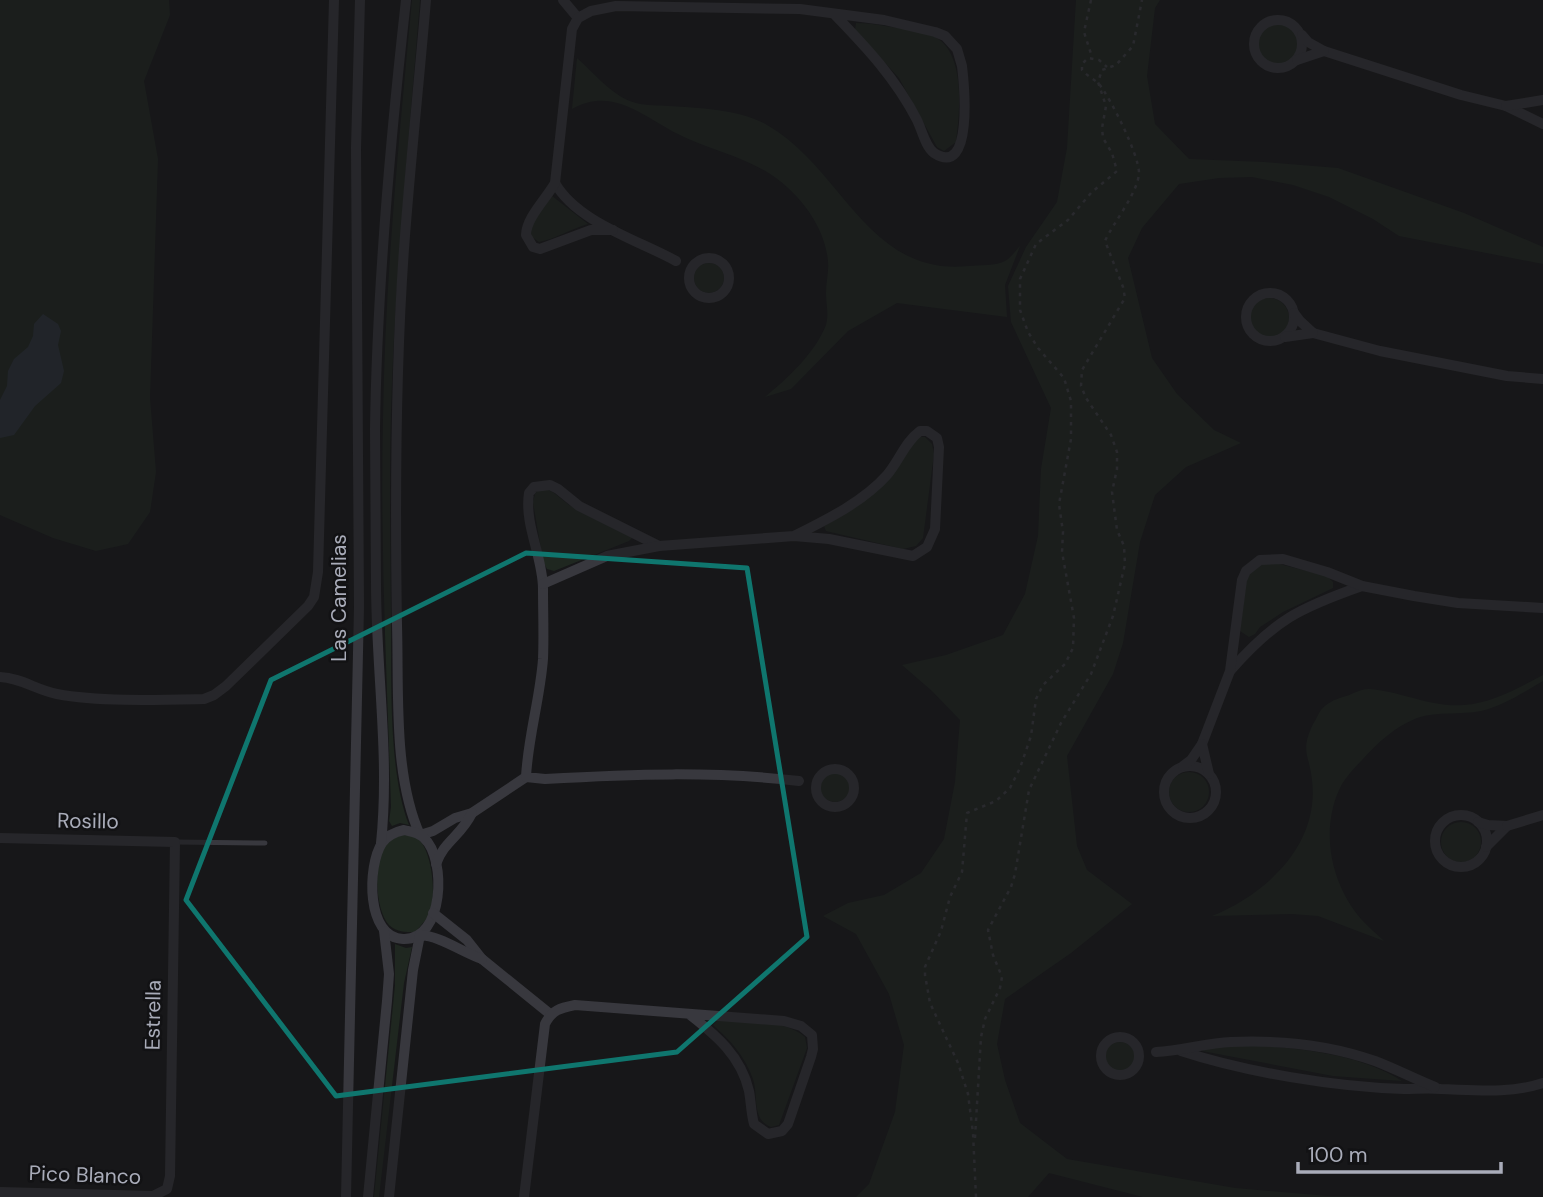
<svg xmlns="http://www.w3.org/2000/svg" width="1543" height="1197" font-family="'DM Sans',sans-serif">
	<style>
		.green { fill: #1f2720 }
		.water { fill: #2d343d }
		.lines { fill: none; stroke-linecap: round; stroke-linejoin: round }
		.path { stroke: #3e3f45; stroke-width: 2.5; stroke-dasharray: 3.5 5; stroke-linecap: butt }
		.lane { stroke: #38383e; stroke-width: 5 }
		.street { stroke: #38383e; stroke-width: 10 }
		.marked { fill: none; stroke: #0f766e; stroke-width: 5; stroke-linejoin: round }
		.labels { text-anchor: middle; stroke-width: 5; stroke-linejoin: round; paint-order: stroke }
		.street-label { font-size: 21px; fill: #a9acb9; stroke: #121214 }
	</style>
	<rect width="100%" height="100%" fill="#171719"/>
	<g class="green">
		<path d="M0,0H169L170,15L144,81L158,159L150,398L156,472L150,512L128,544L96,551L53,538L0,515Z"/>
		<path d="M412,0H420C410,127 397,254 392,381C389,457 390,533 391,609C392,671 387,769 409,825L400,823L392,826L389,821L391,807C387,678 380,548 383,419C385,279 399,139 412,0Z"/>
		<path d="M1076,0H1160L1155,8L1147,76L1155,124L1189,159L1264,162L1338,168L1464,213L1543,247V264L1399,236L1373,219L1329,197L1293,185L1252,177L1219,178L1179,184L1142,228L1128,258L1152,358L1177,394L1214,430L1241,443L1186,467L1155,495L1140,542L1123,643L1113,674L1067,756L1077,846L1087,870L1132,904L1071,953L1005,999L997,1044L1005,1080L1020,1123L1067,1159L1235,1188L1328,1196L1487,1197H1143L1049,1173L1028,1197H856L869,1184L895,1112L904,1045L889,994L856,934L823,916L848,903L884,895L921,873L944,839L955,782L960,720L932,691L902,665L946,655L1003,635L1025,594L1038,536L1041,469L1051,408L1011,322L1008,286L1026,247L1057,202L1067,148Z"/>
		<path d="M856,23C870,23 884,26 899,28C910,30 925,32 935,37C966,53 960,114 956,142L944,151L937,147L899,78L855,30Z"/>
		<circle cx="1278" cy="44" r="20"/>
		<path d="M577,58C594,73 614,98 636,103C647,106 658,105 668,106C699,108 739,109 767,125C842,167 867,277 969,266C979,265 997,266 1005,261C1011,258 1016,250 1020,246L1005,285L1007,317L897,303L848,331L791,389L765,397C788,378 815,353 826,325C829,314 826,304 826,293C826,282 829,272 828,261C825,228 802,197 776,178C749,158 714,151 684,137C646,120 615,85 572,109Z"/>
		<path d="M552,196L588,224C571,229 555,239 539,242L532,237L529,228Z"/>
		<circle cx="709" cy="278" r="15"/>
		<circle cx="1269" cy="318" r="20"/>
		<path d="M919,437H925L932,444L934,454L923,538L916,546L903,549L826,531L824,526L844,515L865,500Z"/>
		<path d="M545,488L554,493L569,505L633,537L629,541L554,571L547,569L543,561L533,502L535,494L539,489Z"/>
		<path d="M1267,561L1327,576L1333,582V588L1283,612L1260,627L1255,634L1249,637L1240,631L1247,576Z"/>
		<path d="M1543,675V681C1524,692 1503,706 1481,711C1460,715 1438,711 1417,718C1396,726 1377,743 1362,760C1355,767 1347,776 1342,784C1319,827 1330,883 1361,919C1368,927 1377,934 1384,941L1318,916L1292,914L1212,916C1266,894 1320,845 1312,780C1309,753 1300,752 1313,724C1316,720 1318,714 1321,710C1328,702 1334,700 1343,697C1352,695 1359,689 1369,689C1400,691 1432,708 1464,705C1492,703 1518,688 1543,675Z"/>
		<circle cx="835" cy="787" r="15"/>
		<circle cx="1189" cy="792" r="20"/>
		<circle cx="1461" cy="842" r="20"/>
		<path d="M398,834C403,835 410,835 415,837C432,845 436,894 431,910C428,919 421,925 415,932C405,932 396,932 389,925C374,908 373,857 388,840C391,838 395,836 398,834Z"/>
		<path d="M395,944L406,948L412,947L404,983L379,1197H374L395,985Z"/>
		<path d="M719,1019C747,1022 783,1019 805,1037L807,1048L779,1125L771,1127C751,1119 759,1097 753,1079C745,1056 730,1040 713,1025Z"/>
		<circle cx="1120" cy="1057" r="15"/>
		<path d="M1250,1045C1301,1049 1357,1053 1402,1081L1333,1076L1202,1051L1206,1048Z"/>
	</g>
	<path class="water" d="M43,314L58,324L61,331L58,345L64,371L61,383L35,406L14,435L0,438V400L7,386L8,371L14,359L28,347L33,336L34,324Z"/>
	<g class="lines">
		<g class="path">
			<path d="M1091,0L1084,32L1092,57"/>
			<path d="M975,1138L981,1037L985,1019L1000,988L1002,977L993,955L988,930L1011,887L1015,874L1029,790L1061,723L1091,674L1113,616L1125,564L1124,546L1117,530L1112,492L1117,469V452L1111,435L1086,398L1081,386L1082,370L1125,298L1123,287L1105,241C1113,223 1138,193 1139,173C1139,155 1111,99 1099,84C1094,79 1087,76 1082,70V64L1088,58L1099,60L1107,67"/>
			<path d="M976,1197L973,1133L968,1094L958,1063L930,1003L925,975V967L941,931L950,897L962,872L967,813L996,801L1010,788L1020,768L1031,736L1036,699L1043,685L1065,664L1073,648L1074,618L1062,552L1063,532L1059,504L1071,439V401L1064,378L1038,348L1028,332L1020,310V279L1036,244L1068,220L1091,193L1117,171L1112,153L1103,138L1102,128L1106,106L1098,82L1102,70L1116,65L1133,46L1142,0"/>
		</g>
		<path class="lane" d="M175,842L265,843"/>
		<g class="street">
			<path d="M426,0C419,83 410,166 404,249C395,374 395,500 397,625C399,691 393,775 420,835L433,831L455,818L472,813L526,777"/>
			<path d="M563,0L578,18"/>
			<circle cx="1278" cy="44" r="24"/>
			<path d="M1324,51L1461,95L1506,106L1543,124"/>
			<path d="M1297,60L1324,51L1308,42L1302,35"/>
			<path d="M1506,106L1543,100"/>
			<path d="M555,183C577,222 638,240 676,261"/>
			<path d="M613,230H591L540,249L533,247L526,235C526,218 546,199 555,183L572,29L578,18L591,11L616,6L800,9L884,20L935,32L945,36L957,49L962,66C964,83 974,179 934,153C925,146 922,130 917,120C896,79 867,48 835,15"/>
			<circle cx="709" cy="278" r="20"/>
			<circle cx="1270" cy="317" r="24"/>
			<path d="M1313,333L1380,351L1507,376L1543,379"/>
			<path d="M1285,337L1313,333L1300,321L1294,313"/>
			<path d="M659,546L579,506L558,489L550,485L534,487L529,493C524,525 543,557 543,589C543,612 544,636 543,659C540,699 528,737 526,777L545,779C630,774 715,771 799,781"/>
			<path d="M543,584L607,556L659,546L794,536L829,539L913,556L927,547L935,529L939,447L937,438L927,431H920C905,442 899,461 887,475C863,502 826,520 794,536"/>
			<path d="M1231,670C1275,620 1299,608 1362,586"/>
			<path d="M0,677C21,678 37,690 57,694C99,702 160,700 204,699L214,695L226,686L308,606L314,597L318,572L334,0"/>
			<path d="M1202,744L1230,671L1242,580L1246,571L1260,560L1283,559L1327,572L1362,586L1414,596L1458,603L1543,608"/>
			<circle cx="1190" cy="792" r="26"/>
			<path d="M1183,766L1191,760L1202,744L1209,774"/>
			<circle cx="835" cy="788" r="19"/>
			<circle cx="1461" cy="841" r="26"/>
			<path d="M1478,822L1488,825L1507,826L1486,847"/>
			<path d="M1507,826L1543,815"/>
			<path d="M404,830C412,832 418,832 424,838C447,859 444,941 403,939C366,938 367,866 382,843C387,835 395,832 404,830Z"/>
			<path d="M0,838L175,842L170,1176L167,1189L153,1196L0,1192"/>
			<path d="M381,843C390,757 376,670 376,583C376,532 375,480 375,429C377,286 390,142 406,0"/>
			<path d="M436,864C444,841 461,836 472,813"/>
			<path d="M433,913L467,940L482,959L550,1014"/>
			<circle cx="1120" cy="1056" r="19"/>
			<path d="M1181,1051C1245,1072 1335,1087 1404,1089C1416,1089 1429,1088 1441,1089C1475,1090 1510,1094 1543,1083"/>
			<path d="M1156,1052C1181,1051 1206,1043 1231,1042C1279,1040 1330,1045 1375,1061C1396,1069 1415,1079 1435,1087"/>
			<path d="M346,1197L359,607L356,148L360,0"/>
			<path d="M368,1197L387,1001L389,974L384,931"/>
			<path d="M389,1197L413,970L420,935C440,936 462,952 482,959"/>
			<path d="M524,1197L545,1024C552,1010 560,1008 575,1005L784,1021L801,1026L812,1035L813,1049L811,1057L788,1124L782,1131L768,1134L754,1124C751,1113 751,1102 749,1091C741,1056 716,1035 689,1014"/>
		</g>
	</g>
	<path d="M0 0H1543V1197H0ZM526,553L747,568L807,937L677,1052L336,1096L186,900L271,680Z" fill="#171719" fill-opacity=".55" fill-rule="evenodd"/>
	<path class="marked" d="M526,553L747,568L807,937L677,1052L336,1096L186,900L271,680Z"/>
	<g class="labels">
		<g class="street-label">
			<text transform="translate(339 598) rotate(-90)" y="7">Las Camelias</text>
			<text transform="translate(88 821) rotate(1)" y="7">Rosillo</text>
			<text transform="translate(153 1015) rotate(-89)" y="7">Estrella</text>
			<text transform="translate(85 1175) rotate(2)" y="7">Pico Blanco</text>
		</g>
	</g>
	<path d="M1298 1162v10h203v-10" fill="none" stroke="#a9acb9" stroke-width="3.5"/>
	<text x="1308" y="1162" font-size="21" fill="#a9acb9" stroke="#121214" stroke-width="5" paint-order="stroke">100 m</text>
</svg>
